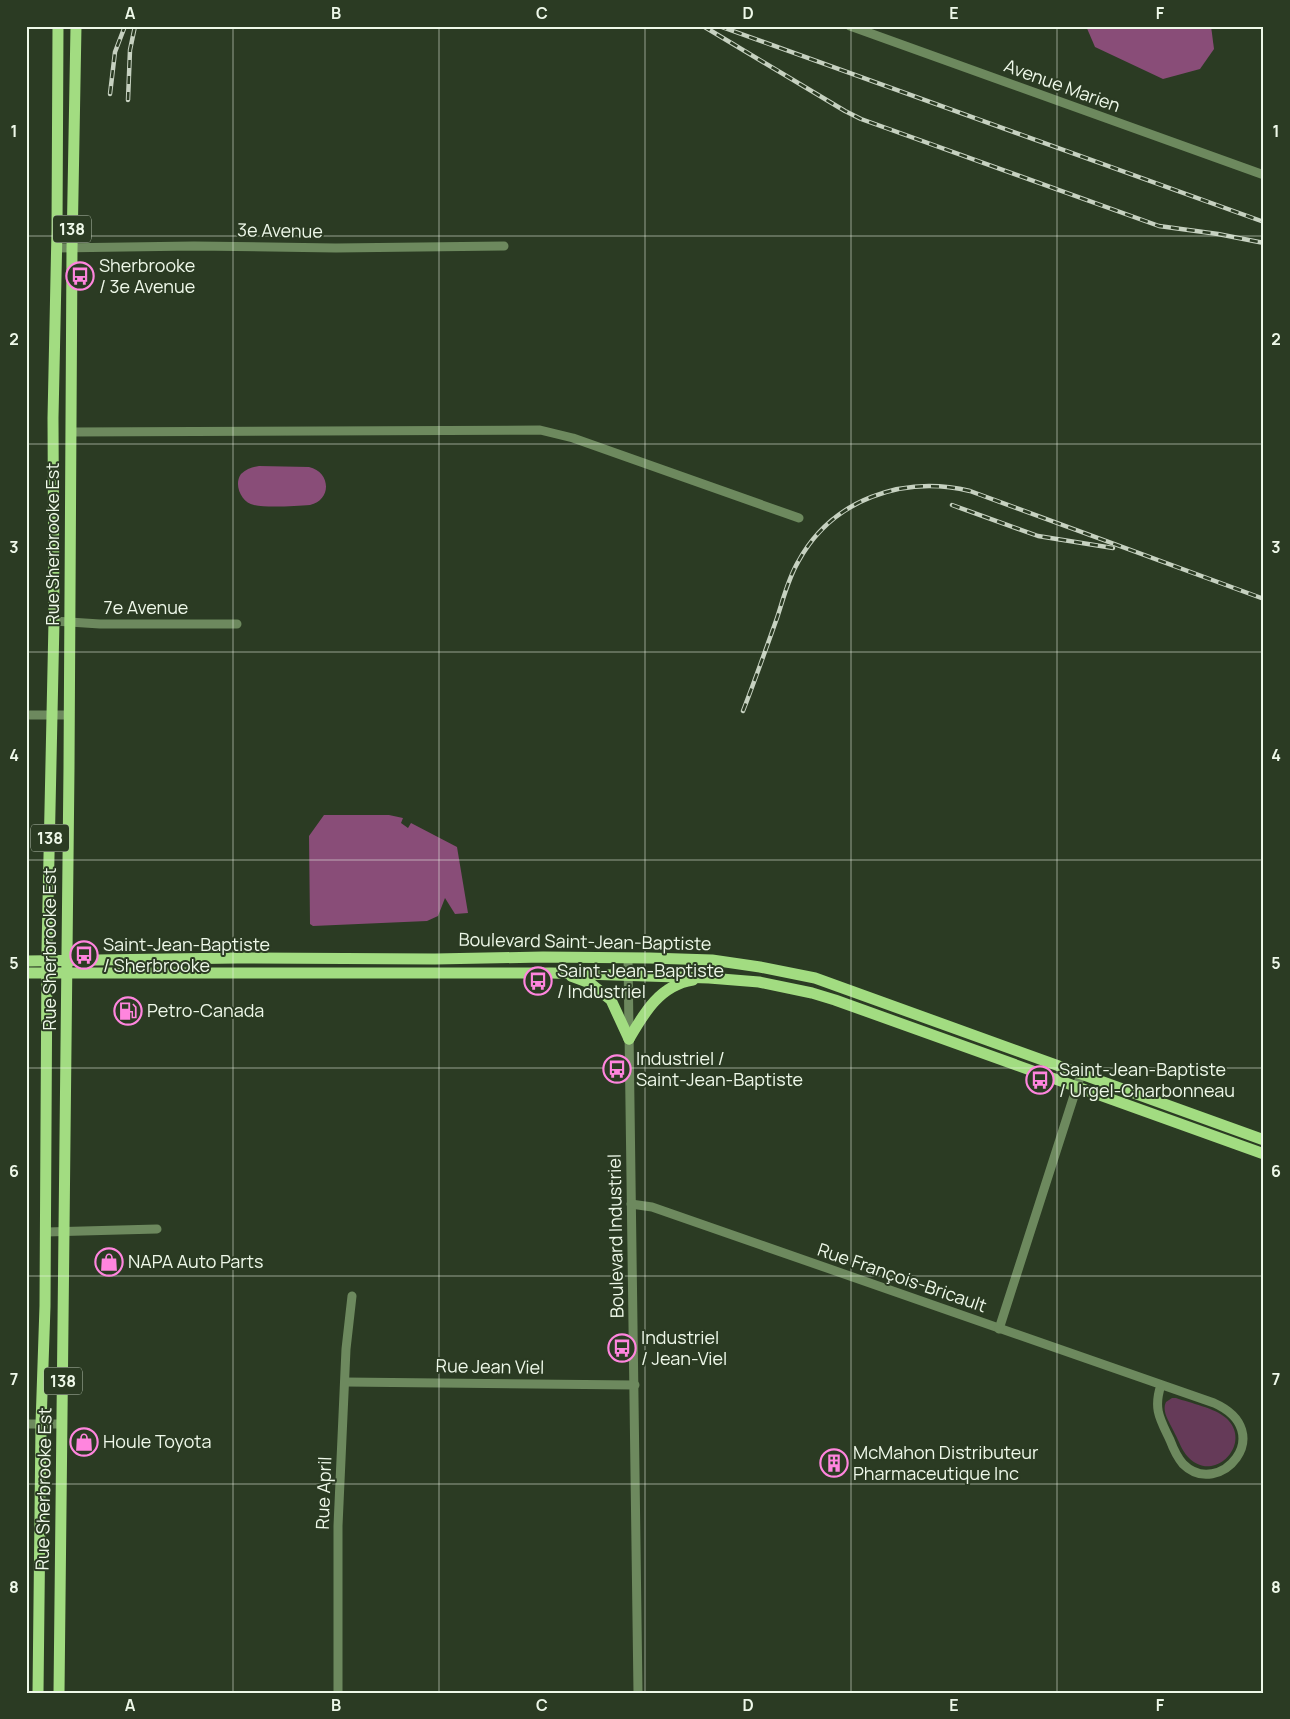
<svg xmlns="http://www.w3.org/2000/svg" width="1290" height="1719" font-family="Manrope,sans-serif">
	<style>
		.green { fill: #653a58 }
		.water { fill: #894d78 }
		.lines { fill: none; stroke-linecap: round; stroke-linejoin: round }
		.minor { stroke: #6d895e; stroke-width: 9 }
		.major { stroke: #a2dc81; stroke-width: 11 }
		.rail-casing { stroke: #c6d1c0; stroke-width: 4.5 }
		.rail { stroke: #2b3b23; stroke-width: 2.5; stroke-dasharray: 8; stroke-linecap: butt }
		.grid { fill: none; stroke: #eef8e9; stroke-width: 1; stroke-opacity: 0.55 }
		.labels { text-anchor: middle; stroke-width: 4; stroke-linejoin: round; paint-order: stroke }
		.shield { fill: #2b3b23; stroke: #b4bfae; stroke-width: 1 }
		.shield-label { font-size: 16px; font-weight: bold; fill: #eef8e9 }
		.street-label { font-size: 18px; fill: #eef8e9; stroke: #2b3b23 }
		.poi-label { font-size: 18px; fill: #eef8e9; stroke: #2b3b23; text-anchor: start }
		.neatline { fill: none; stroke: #eef8e9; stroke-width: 2 }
		.grid-label { font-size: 16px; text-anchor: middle; font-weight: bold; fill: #eef8e9 }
	</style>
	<rect width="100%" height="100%" fill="#2b3b23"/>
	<path class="green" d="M1176,1398C1190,1403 1215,1408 1226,1418C1254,1443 1214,1485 1188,1457C1182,1451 1179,1441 1175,1434C1171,1424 1161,1412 1166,1402L1172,1398Z"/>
	<g class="water">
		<path d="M1086,26H1211L1214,49L1200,69L1163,79L1095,47Z"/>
		<path d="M259,466L309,467C331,472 332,500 310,505C296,506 267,508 254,505C242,503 233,485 241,474C246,469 253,467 259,466Z"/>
		<path d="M324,815H389L403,818L401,823L408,828L411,823L457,847L468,913L455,914L445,898L438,916L427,921L313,926L310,924L309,836Z"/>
	</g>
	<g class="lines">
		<g class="minor">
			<path d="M850,26L1264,175"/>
			<path d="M57,248L194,246L336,248L504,246"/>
			<path d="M71,432L540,430L573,438L799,518"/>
			<path d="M54,621L100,624H237"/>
			<path d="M26,715H69"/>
			<path d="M628,958L638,1693"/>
			<path d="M631,1204L652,1207L1214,1403C1279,1432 1219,1500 1183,1464C1177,1457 1173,1448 1170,1440C1160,1419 1153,1409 1161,1385"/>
			<path d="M46,1232L157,1229"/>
			<path d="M999,1329L1081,1074"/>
			<path d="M345,1382L635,1385"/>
			<path d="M26,1424H62"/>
			<path d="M338,1693V1526L346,1349L352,1296"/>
		</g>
		<g class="major">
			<path d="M26,961L237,958L435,959L543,957L650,958L712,960L760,967L815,978L1264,1140"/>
			<path d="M26,973H552L709,978L759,982L812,993L835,1000L1264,1154"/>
			<path d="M571,976L590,983L611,1000L629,1039"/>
			<path d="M629,1039C644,1013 660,985 693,980"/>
			<path d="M38,1693L41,1424L45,1306L47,950L54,621L53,418L57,230L58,26"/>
			<path d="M59,1693L69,768L72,249L76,26"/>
		</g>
		<g class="rail-casing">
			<g id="rail">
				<path d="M703,26L845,111L861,119L1159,226L1218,234L1264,243"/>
				<path d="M719,26L1264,222"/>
				<path d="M110,94L115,52L125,26"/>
				<path d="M128,100L130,50L135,26"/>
				<path d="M952,505L1038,536L1113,548"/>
				<path d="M743,711C755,680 766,649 777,618C783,600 788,579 798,562C832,499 903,475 970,491L1264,599"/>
			</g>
		</g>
		<use href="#rail" class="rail"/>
	</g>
	<path class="grid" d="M233,26V1693M439,26V1693M645,26V1693M851,26V1693M1057,26V1693M26,236H1264M26,444H1264M26,652H1264M26,860H1264M26,1068H1264M26,1276H1264M26,1484H1264"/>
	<defs>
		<g id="bus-ring" transform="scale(1.4375)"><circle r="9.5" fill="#2b3b23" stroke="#ff85de" stroke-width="1.5"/><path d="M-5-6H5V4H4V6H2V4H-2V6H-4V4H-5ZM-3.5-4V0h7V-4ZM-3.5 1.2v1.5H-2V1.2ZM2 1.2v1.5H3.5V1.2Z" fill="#ff85de"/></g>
		<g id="fuel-ring" transform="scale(1.4375)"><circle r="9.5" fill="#2b3b23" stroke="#ff85de" stroke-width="1.5"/><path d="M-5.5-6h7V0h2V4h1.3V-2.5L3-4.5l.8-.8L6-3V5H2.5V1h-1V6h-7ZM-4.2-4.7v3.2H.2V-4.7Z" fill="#ff85de"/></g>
		<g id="shop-ring" transform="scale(1.4375)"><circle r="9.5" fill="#2b3b23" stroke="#ff85de" stroke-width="1.5"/><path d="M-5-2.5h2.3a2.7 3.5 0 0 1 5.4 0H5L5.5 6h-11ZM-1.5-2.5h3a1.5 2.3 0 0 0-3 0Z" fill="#ff85de"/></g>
		<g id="building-ring" transform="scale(1.4375)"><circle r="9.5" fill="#2b3b23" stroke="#ff85de" stroke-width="1.5"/><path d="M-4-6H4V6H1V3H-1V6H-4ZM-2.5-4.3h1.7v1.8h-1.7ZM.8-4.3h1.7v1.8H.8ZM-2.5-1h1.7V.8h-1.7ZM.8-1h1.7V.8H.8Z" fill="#ff85de"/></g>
	</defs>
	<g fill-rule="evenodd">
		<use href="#bus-ring" x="80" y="276"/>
		<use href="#bus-ring" x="84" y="955"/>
		<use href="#bus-ring" x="538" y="981"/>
		<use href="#fuel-ring" x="128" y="1011"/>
		<use href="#bus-ring" x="617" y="1069"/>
		<use href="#bus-ring" x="1040" y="1080"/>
		<use href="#shop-ring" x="109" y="1262"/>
		<use href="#bus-ring" x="622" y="1348"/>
		<use href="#shop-ring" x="84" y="1442"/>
		<use href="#building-ring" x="834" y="1463"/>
	</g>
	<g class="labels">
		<g class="shield">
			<rect x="53" y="215.5" width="38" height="27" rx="4"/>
			<rect x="31" y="824.5" width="38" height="27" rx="4"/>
			<rect x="44" y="1367.5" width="38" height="27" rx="4"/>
		</g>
		<g class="shield-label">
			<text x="72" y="235">138</text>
			<text x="50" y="844">138</text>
			<text x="63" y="1387">138</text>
		</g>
		<g class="street-label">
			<text transform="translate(1062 86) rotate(20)" y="6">Avenue Marien</text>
			<text transform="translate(280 231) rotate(1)" y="6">3e Avenue</text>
			<text transform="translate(53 544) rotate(-90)" y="6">Rue Sherbrooke Est</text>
			<text x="146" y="614">7e Avenue</text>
			<text transform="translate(585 942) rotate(1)" y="6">Boulevard Saint-Jean-Baptiste</text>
			<text transform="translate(50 949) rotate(-90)" y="6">Rue Sherbrooke Est</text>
			<text transform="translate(616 1236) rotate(-91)" y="6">Boulevard Industriel</text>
			<text transform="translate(902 1278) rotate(19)" y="6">Rue François-Bricault</text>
			<text transform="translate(490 1367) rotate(1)" y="6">Rue Jean Viel</text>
			<text transform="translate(44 1489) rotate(-89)" y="6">Rue Sherbrooke Est</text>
			<text transform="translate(324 1493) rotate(-88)" y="6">Rue April</text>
		</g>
		<g class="poi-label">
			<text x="99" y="272">Sherbrooke<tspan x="99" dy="21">/ 3e Avenue</tspan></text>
			<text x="103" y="951">Saint-Jean-Baptiste<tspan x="103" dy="21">/ Sherbrooke</tspan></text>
			<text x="557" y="977">Saint-Jean-Baptiste<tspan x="557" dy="21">/ Industriel</tspan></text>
			<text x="147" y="1017">Petro-Canada</text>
			<text x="636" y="1065">Industriel /<tspan x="636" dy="21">Saint-Jean-Baptiste</tspan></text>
			<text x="1059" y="1076">Saint-Jean-Baptiste<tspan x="1059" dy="21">/ Urgel-Charbonneau</tspan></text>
			<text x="128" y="1268">NAPA Auto Parts</text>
			<text x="641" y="1344">Industriel<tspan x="641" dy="21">/ Jean-Viel</tspan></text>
			<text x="103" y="1448">Houle Toyota</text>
			<text x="853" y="1459">McMahon Distributeur<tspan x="853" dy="21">Pharmaceutique Inc</tspan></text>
		</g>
	</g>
	<rect width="1290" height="1719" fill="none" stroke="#2b3b23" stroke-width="55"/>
	<rect x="28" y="28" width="1234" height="1664" class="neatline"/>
	<g class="grid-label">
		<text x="130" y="19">A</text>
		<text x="336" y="19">B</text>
		<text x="542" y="19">C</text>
		<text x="748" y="19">D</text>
		<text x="954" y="19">E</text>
		<text x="1160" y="19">F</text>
		<text x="14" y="137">1</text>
		<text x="1276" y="137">1</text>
		<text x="14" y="345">2</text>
		<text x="1276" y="345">2</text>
		<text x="14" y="553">3</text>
		<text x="1276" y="553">3</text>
		<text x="14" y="761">4</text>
		<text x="1276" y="761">4</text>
		<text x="14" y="969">5</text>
		<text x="1276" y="969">5</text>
		<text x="14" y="1177">6</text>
		<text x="1276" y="1177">6</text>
		<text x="14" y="1385">7</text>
		<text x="1276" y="1385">7</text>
		<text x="14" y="1593">8</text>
		<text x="1276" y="1593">8</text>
		<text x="130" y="1711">A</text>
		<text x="336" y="1711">B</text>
		<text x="542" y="1711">C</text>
		<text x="748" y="1711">D</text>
		<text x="954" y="1711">E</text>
		<text x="1160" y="1711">F</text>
	</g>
</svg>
